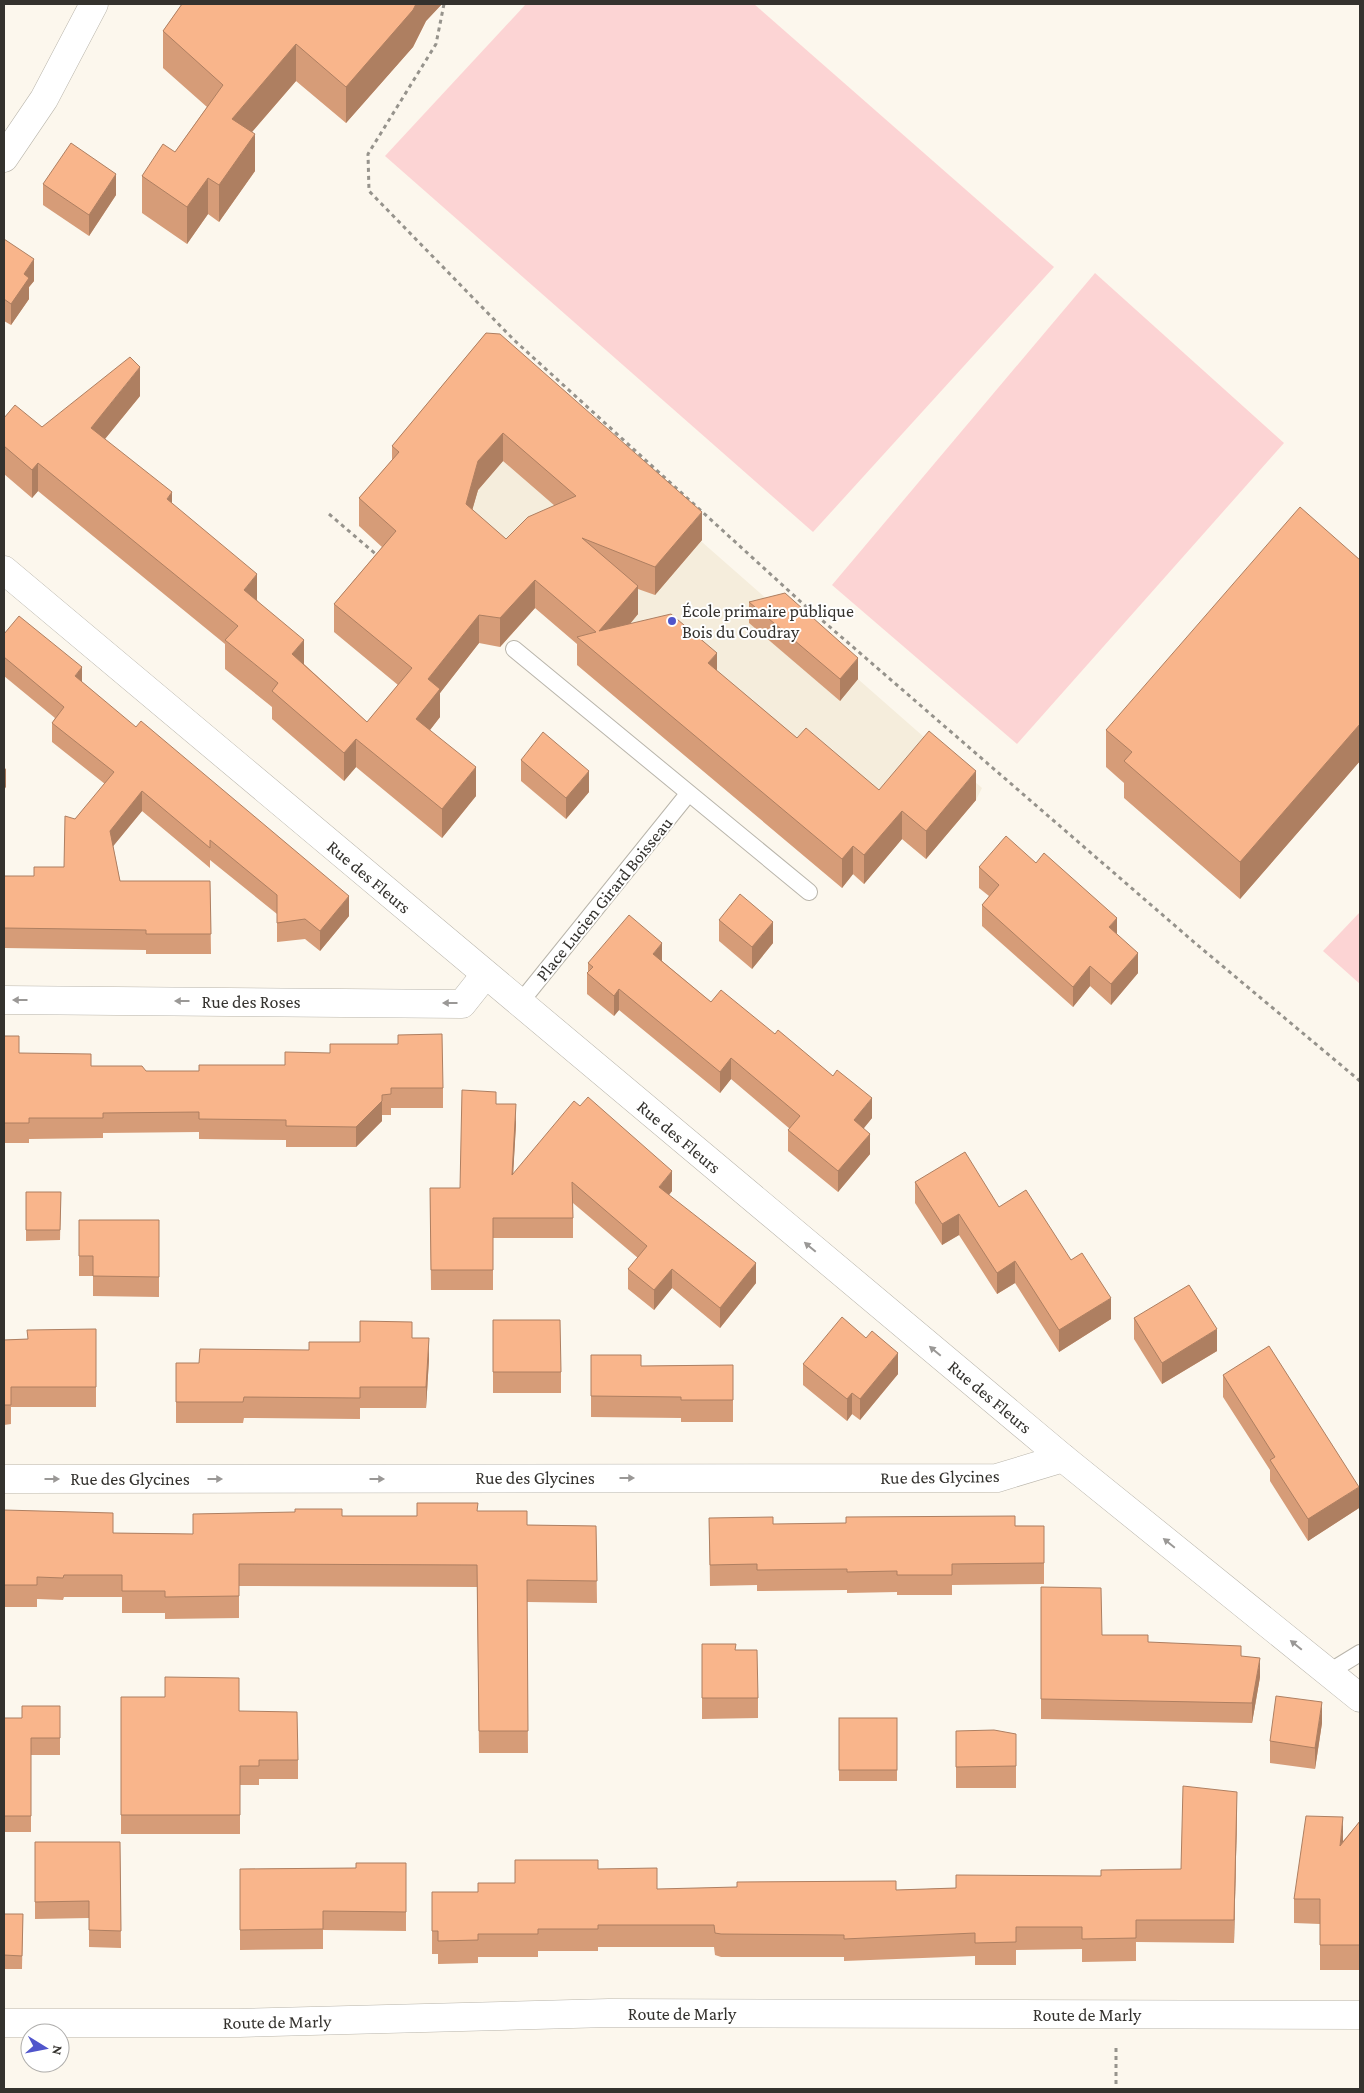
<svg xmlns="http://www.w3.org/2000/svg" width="1364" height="2093" font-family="'Crimson Pro',serif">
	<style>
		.built { fill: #f5eddc }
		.green { fill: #fcd4d4 }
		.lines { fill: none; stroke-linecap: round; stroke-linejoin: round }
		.lane-casing { stroke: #b9b5ab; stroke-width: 18 }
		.street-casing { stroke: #b9b5ab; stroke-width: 29 }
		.secondary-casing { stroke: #b9b5ab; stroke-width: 29 }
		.path { stroke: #96938c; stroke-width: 3; stroke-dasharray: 4 4; stroke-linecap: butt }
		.lane { stroke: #fff; stroke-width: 16 }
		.street { stroke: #fff; stroke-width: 28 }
		.secondary { stroke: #fff; stroke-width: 28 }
		.wall { fill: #d69c78; fill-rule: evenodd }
		.shaded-wall { fill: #ae7f61 }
		.building { fill: #f9b58b; stroke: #ae7f61; fill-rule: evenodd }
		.oneway { fill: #9a9896 }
		.poi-dot { fill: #5055cb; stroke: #fff; stroke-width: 2 }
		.labels { text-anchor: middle; stroke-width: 4; stroke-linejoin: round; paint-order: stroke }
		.poi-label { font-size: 18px; fill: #34322e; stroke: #fff; text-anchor: start }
		.street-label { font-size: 18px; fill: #34322e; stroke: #fff }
	</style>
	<rect width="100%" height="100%" fill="#fcf7ed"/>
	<path class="built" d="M530,391L982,788L976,800L926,859L902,839L864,884L594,659L536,607L503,644L398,481Z"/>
	<g class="green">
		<path d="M526,4H754L1054,267L813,532L385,156Z"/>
		<path d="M1095,273L1284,443L1017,744L832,585Z"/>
		<path d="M1360,912V984L1323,951Z"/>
	</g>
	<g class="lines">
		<g class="lane-casing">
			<g id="lane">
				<path d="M514,649L809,892"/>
				<path d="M519,1004L688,794"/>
				<path d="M1329,1672L1360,1653"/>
			</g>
		</g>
		<g class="street-casing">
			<g id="street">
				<path d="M4,158L44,99L94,4"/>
				<path d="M4,570L1063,1458L1360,1698"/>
				<path d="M4,1000L462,1004L485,975"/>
				<path d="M4,1479L997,1478L1063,1458"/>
			</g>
		</g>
		<g class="secondary-casing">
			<path id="secondary" d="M4,2023H239L609,2013L1360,2015"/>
		</g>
		<g class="path">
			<path d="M444,4L436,44L368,154L369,191L514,340L801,602L1195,943L1360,1081"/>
			<path d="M329,514L378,556"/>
			<path d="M1116,2048V2089"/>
		</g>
		<use href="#lane" class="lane"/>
		<use href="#street" class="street"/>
		<use href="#secondary" class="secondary"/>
	</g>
	<g class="wall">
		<path d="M182,4H442L426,21L413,47L346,123L296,81L252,132L255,171L219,222L208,214L187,244L142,213V176L175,152L207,107L163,68V31Z"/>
		<path d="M43,184L116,195L89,236L43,205Z"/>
		<path d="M4,239L34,281L29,287V299L11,325L4,321Z"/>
		<path d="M486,333L702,540L655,595L638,589V614L630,624L717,671L797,738L879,790L976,800L926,859L902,839L864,884L853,874L842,888L577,665V644L535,608L500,647L479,643L440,693V717L430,730L476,796L442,838L356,767L344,781L272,719V707L225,669V644L38,491L32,498L4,474V418L42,427L140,396L105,439L172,503L257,600L304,664L367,722L398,685L334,632V604L382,547L359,526V498L392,460V446ZM503,461L555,506L506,539L472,510L478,490Z"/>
		<path d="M1360,560V761L1240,899L1124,798V783L1106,767V730Z"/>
		<path d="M749,602L858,679L840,701L749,623Z"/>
		<path d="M4,634L82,682L349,916L320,951L305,939L277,942V914L210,860V868L142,811L113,846L120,881H210L211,954H146V950L4,948V876H34L64,867L75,819L105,784L52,742V723L55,718L4,676Z"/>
		<path d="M521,760L589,792L566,819L521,781Z"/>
		<path d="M1036,863L1117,934L1138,973L1111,1005L1090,986L1073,1007L982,926V905L989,896L979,888V867Z"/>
		<path d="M719,920L773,943L752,969L719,941Z"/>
		<path d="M662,961L711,1002L872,1118L864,1128L870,1154L838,1192L788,1151V1130L790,1129L731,1079L720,1093L619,1010L614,1016L587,994V973L588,972V963Z"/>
		<path d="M4,1036L19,1053L91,1066L146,1071L443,1088V1108H391V1115H382V1121L356,1147H286V1140L199,1139V1132L103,1133V1138L29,1139V1143H4Z"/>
		<path d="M496,1104L516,1124L513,1173L672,1191L669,1195L756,1283L720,1328L672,1288L654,1310L628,1289V1269L638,1258L573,1203V1238H493V1290H431L430,1188H460Z"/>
		<path d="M915,1182L999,1207L1071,1260L1111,1319L1059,1352L1015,1283L997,1294L959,1235L942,1245L915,1203Z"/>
		<path d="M26,1192H61L60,1240L26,1241Z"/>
		<path d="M79,1220H159V1297L93,1296V1276H79Z"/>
		<path d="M1134,1318L1217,1351L1162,1384L1134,1339Z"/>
		<path d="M493,1320L561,1372V1393H493Z"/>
		<path d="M96,1329V1407H11V1424L4,1425V1340L27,1339Z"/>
		<path d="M412,1338L429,1359L426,1408H360V1419L244,1418L243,1423H176V1363H199L309,1350L360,1342Z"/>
		<path d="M591,1355L641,1366L733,1365V1422H681V1418L591,1417Z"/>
		<path d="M803,1364L898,1374L860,1420L852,1414L847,1421L803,1385Z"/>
		<path d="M1223,1375L1359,1508L1308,1541L1270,1481V1470L1223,1397Z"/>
		<path d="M4,1510L113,1533L193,1534L342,1516H417L477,1511L527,1525L596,1526L597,1603L527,1602L528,1753H479L477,1587L239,1586V1618L165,1619V1613H122V1597H64L63,1600L37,1599V1607H4Z"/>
		<path d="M709,1518L773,1524L1044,1526V1584L952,1585V1595H897V1592L847,1593V1590L757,1591V1585L710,1586Z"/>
		<path d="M1041,1587L1102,1635L1241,1656L1260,1677L1252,1723L1041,1719Z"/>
		<path d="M702,1644L736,1650L758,1698V1718L702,1719Z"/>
		<path d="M121,1697L239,1711L298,1760V1779H259V1785H240V1834H121Z"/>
		<path d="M60,1706V1755H31V1832H4V1718H22Z"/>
		<rect x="839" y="1718" width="58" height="63"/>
		<path d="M1322,1723L1315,1769L1270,1763V1741Z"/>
		<path d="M956,1731L1016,1734V1788H956Z"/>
		<path d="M1237,1814L1234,1943L1136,1942V1961L1082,1962V1949L1016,1950V1965H975V1956L844,1961V1957H721L715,1955L714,1947H598V1951H538V1957H478V1963L438,1964V1954H432V1892H478L515,1883L598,1869L657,1889L896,1890L956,1888L1181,1869Z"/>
		<path d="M1360,1821V1970H1320V1924L1294,1923V1899Z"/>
		<path d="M35,1842H120L121,1948L89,1947V1918L35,1919Z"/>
		<path d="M406,1863V1931L323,1930V1949L240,1950V1869L356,1868Z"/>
		<path d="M4,1914H23L22,1969H4Z"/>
	</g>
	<g class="shaded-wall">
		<path d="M416,4H442L426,21L413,47L346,123V87Z"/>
		<path d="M296,44V81L232,155V119Z"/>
		<path d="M255,134V171L219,222V185Z"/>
		<path d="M116,174V195L89,236V215Z"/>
		<path d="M208,178V214L187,244V207Z"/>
		<path d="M34,259V281L29,287V299L11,325V304L24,274Z"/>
		<path d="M140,367V396L91,456V428Z"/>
		<path d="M503,433V461L478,490L466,532V504L478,461Z"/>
		<path d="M38,463V491L32,498V470Z"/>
		<path d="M172,492V521L167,499Z"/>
		<path d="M702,512V540L655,595V567Z"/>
		<path d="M257,574V602L244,590Z"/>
		<path d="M535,580V608L500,647V618Z"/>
		<path d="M638,586V614L602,657L599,631Z"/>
		<path d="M479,615V643L440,693V717L416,748V719L428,679Z"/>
		<path d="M304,640V668L292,654Z"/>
		<path d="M717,653V681L708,663Z"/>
		<path d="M858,658V679L840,701V679Z"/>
		<path d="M82,667V687L75,676Z"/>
		<path d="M1360,724V761L1240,899V862Z"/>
		<path d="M356,739V767L344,781V753Z"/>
		<path d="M476,767V796L442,838V809Z"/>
		<path d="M6,768V787L4,790V771Z"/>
		<path d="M589,771V792L566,819V798Z"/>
		<path d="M976,771V800L926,859V831Z"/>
		<path d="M142,791V811L110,850V831Z"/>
		<path d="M902,811V839L864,884V855Z"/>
		<path d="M853,846V874L842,888V859Z"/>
		<path d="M349,896V916L320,951V931Z"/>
		<path d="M1117,918V938L1109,927Z"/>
		<path d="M773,922V943L752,969V947Z"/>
		<path d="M662,943V964L653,954Z"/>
		<path d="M1138,953V973L1111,1005V984Z"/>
		<path d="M1090,966V986L1073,1007V987Z"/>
		<path d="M619,989V1010L614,1016V996Z"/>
		<path d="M731,1058V1079L720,1093V1072Z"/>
		<path d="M872,1098V1118L854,1140V1120Z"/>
		<path d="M382,1101V1121L356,1147V1127Z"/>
		<path d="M516,1104V1124L512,1195V1175Z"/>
		<path d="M870,1134V1154L838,1192V1171Z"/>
		<path d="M672,1171V1191L659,1207V1187Z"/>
		<path d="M959,1214V1235L942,1245V1224Z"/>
		<path d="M1015,1261V1283L997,1294V1273Z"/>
		<path d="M756,1263V1283L720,1328V1308Z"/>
		<path d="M672,1269V1288L654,1310V1290Z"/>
		<path d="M1111,1298V1319L1059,1352V1330Z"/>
		<path d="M1217,1329V1351L1162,1384V1363Z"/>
		<path d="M429,1338V1359L426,1408V1387Z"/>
		<path d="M898,1353V1374L860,1420V1399Z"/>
		<path d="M852,1393V1414L847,1421V1399Z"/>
		<path d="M1359,1487V1508L1308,1541V1519Z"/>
		<path d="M1260,1658V1677L1252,1723V1703Z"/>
		<path d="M1322,1702V1723L1315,1769V1748Z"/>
		<path d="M1237,1792V1814L1234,1943V1920Z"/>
		<path d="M1343,1817V1842L1340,1846Z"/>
	</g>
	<g class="building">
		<path d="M182,4H416L413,10L346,87L296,44L232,119L255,134L219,185L208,178L187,207L142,176L163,144L175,152L223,85L163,31Z"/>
		<path d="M71,143L116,174L89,215L43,184Z"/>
		<path d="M4,239L34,259L24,274L29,278L11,304L4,299Z"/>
		<path d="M486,333L500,334L702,512L655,567L582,538L638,586L599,631L671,614L717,653L708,663L797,738L806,728L879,790L929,731L976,771L926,831L902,811L864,855L853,846L842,859L577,637L596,632L535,580L500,618L479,615L428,679L440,689L416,719L476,767L442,809L356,739L344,753L272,691L278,683L225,640L238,626L38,463L32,470L4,446V418L15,405L42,427L130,357L140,367L91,428L172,492L167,499L257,574L244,590L304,640L292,654L367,722L412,668L334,604L396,531L359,498L399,452L392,446ZM503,433L576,496L528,517L506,539L466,504L478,461Z"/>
		<path d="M1300,507L1360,560V724L1240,862L1124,761L1132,752L1106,730Z"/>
		<path d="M785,593L858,658L840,679L749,602Z"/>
		<path d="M19,616L82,667L75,676L136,727L141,721L349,896L320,931L305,919L277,923V895L210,840V848L142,791L110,831L120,881H210L211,934H146V930L4,928V876H34V867H64L65,816L75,819L114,772L52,723L64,707L4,657V634Z"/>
		<path d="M543,732L589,771L566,798L521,760Z"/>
		<path d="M1006,836L1036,863L1044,853L1117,918L1109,927L1138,953L1111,984L1090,966L1073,987L982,905L999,885L979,867Z"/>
		<path d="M740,894L773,922L752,947L719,920Z"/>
		<path d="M629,915L662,943L653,954L711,1002L721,990L775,1034L778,1030L833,1076L837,1070L872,1098L854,1120L870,1134L838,1171L788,1130L800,1116L731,1058L720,1072L619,989L614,996L587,973L593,967L588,963Z"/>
		<path d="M442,1034L443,1088H391V1094L382,1095V1101L356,1127L286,1126V1120L199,1119V1112L103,1113V1118H29V1123H4V1036H19V1053L91,1054V1066H142L146,1071H199V1065H285V1052L330,1053V1044H398V1035Z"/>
		<path d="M462,1090L496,1092V1104H516L512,1175L574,1101L580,1106L588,1097L672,1171L659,1187L756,1263L720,1308L672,1269L654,1290L628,1269L647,1246L572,1182L573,1218H493V1270H431L430,1188H460Z"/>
		<path d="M965,1152L999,1207L1026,1190L1071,1260L1082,1253L1111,1298L1059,1330L1015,1261L997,1273L959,1214L942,1224L915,1182Z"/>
		<path d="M26,1192H61L60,1230H26Z"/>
		<path d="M79,1220H159V1277L93,1276V1256H79Z"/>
		<path d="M1189,1285L1217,1329L1162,1363L1134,1318Z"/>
		<path d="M842,1317L866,1338L872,1331L898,1353L860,1399L852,1393L847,1399L803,1364Z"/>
		<path d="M493,1320H560L561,1372H493Z"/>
		<path d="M360,1321L412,1322V1338H429L426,1387H360V1398L244,1397L243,1402H176V1363H199L200,1349L309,1350V1342H360Z"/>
		<path d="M96,1329V1387H11V1405H4V1340L28,1339L27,1330Z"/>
		<path d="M1269,1346L1359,1487L1308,1519L1270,1460L1275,1457L1223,1375Z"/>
		<path d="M591,1355H641V1366L733,1365V1400H681V1397L591,1396Z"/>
		<path d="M417,1503H478L477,1511H527V1525L596,1526L597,1581L527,1580L528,1731H479L477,1565L239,1564V1596L165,1597V1591H122V1575H64L63,1578L37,1577V1585H4V1510L113,1513V1533L193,1534V1514L295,1512V1509H342V1516H417Z"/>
		<path d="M1015,1516V1526H1044V1563L952,1564V1575H897V1571L847,1572V1569L757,1570V1564L710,1565L709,1518L773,1517V1524L846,1523V1517Z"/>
		<path d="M1041,1587L1101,1588L1102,1635H1148V1642L1241,1646V1656L1260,1658L1252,1703L1041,1699Z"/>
		<path d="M702,1644H736L735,1650H757L758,1698H702Z"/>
		<path d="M165,1677L239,1678V1711L297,1712L298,1760H259V1766H240V1815H121V1697H165Z"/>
		<path d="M1276,1696L1322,1702L1315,1748L1270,1741Z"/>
		<path d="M22,1706H60V1738H31V1816H4V1718H22Z"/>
		<rect x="839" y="1718" width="58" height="52"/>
		<path d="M994,1730L1016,1734V1766L956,1767V1731Z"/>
		<path d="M1183,1786L1237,1792L1234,1920H1136V1938L1082,1939V1927H1016V1942L975,1943V1933L844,1939V1935L721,1934L715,1933L714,1925H598V1929H538V1934H478V1940L438,1941V1931H432V1892H478V1883H515V1860H598V1869L657,1868V1889L737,1887V1882L896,1881V1890L956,1888V1875L1101,1876V1870L1181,1869Z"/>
		<path d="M1306,1816L1343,1817L1340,1846L1360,1821V1945H1320V1899H1294Z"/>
		<path d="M35,1842H120L121,1931L89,1930V1901L35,1902Z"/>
		<path d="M356,1863H406V1912L323,1911V1929L240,1930V1869L356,1868Z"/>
		<path d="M4,1914H23L22,1956L4,1955Z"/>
	</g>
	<defs><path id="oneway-solid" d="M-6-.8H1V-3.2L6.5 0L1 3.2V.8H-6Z" transform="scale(1.25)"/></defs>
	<g class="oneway">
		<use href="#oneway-solid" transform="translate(20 1000) rotate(-180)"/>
		<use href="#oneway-solid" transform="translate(182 1001) rotate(-180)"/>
		<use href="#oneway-solid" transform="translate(450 1003) rotate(-180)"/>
		<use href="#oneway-solid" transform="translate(810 1247) rotate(-140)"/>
		<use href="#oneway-solid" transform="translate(935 1351) rotate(-140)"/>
		<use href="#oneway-solid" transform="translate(627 1478)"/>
		<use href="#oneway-solid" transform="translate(52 1479)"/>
		<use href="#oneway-solid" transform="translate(215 1479)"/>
		<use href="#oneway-solid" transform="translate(377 1479)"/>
		<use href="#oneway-solid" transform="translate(1169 1543) rotate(-141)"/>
		<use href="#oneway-solid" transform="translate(1296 1645) rotate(-141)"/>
	</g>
	<circle class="poi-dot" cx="672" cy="621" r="5"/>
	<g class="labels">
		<g class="poi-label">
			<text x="682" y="617">École primaire publique<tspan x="682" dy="21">Bois du Coudray</tspan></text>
		</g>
		<g class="street-label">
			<text transform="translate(369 877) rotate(40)" y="6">Rue des Fleurs</text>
			<text transform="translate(604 899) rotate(-51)" y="6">Place Lucien Girard Boisseau</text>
			<text x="251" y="1008">Rue des Roses</text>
			<text transform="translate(679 1137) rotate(40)" y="6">Rue des Fleurs</text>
			<text transform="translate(990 1397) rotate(40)" y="6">Rue des Fleurs</text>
			<text transform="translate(940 1477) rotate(-1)" y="6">Rue des Glycines</text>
			<text x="535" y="1484">Rue des Glycines</text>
			<text x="130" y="1485">Rue des Glycines</text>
			<text x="682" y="2020">Route de Marly</text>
			<text x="1087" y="2021">Route de Marly</text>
			<text transform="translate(277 2022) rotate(-1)" y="6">Route de Marly</text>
		</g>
	</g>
	<rect width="1364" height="2093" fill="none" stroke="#34322e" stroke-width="10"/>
	<g transform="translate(45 2048) rotate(100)"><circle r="24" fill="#ffffff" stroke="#aeadab"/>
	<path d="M0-4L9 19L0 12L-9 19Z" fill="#5055cb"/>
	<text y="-8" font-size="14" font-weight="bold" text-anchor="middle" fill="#34322e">N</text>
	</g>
</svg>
